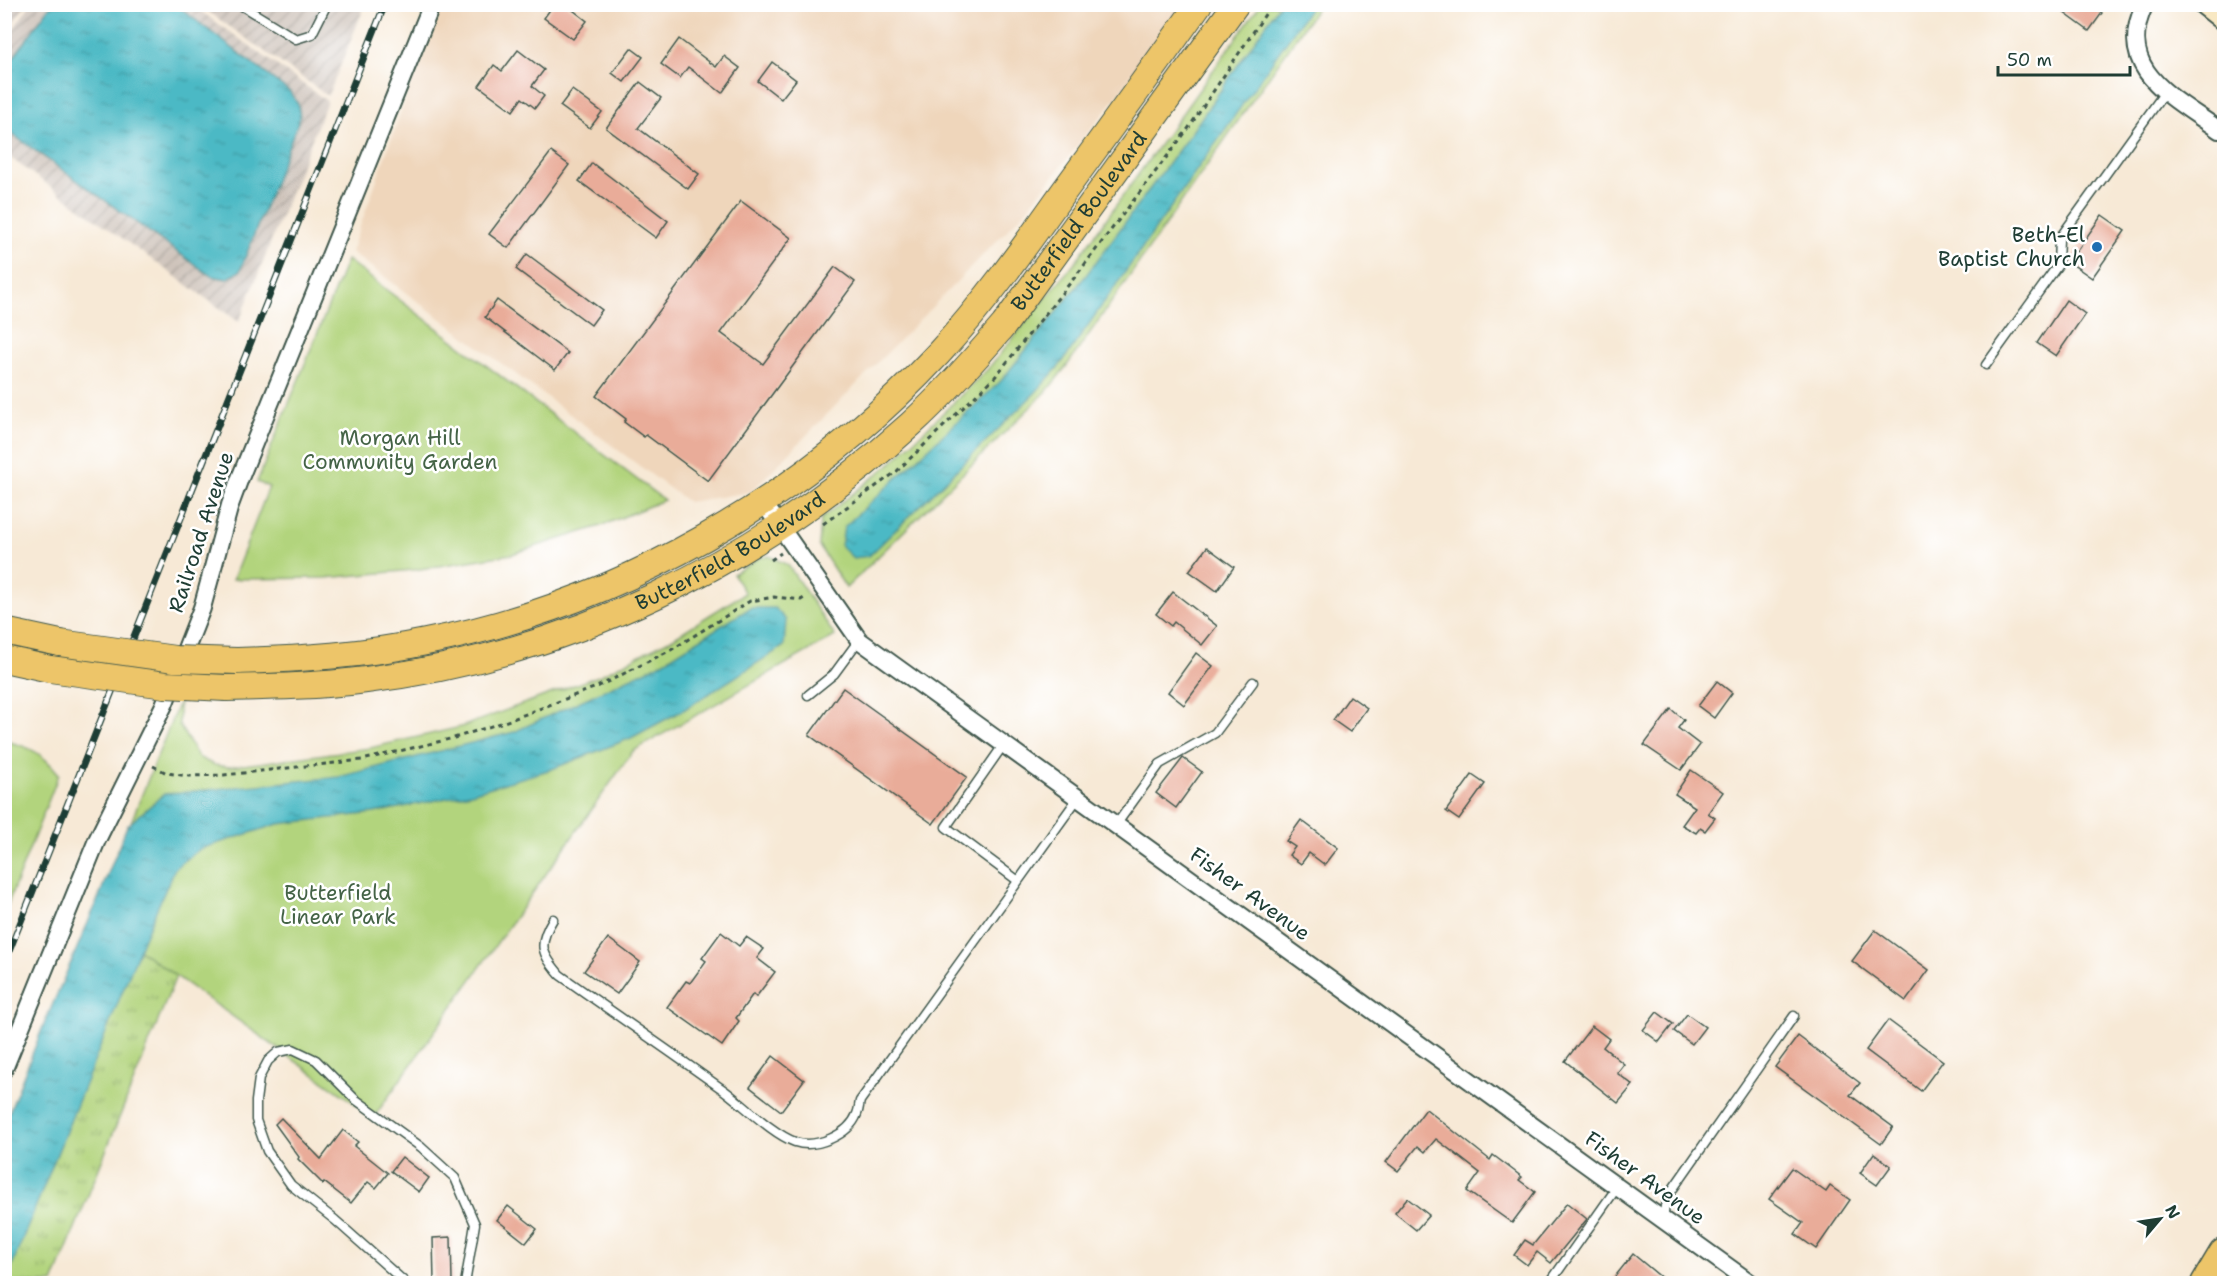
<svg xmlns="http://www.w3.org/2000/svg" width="2229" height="1288" font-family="'Shantell Sans',sans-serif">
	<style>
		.built { fill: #efd6bb }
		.industrial { fill: url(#industrial-furrows) }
		.grass { fill: url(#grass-tufts); stroke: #688858; stroke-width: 1.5 }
		.green { fill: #b2d47d; stroke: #688858; stroke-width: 1.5 }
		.water { fill: url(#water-ripples); stroke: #357b7c; stroke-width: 1.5 }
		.building { fill: #e9ac99 }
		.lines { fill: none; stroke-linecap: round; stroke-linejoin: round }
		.service-casing { stroke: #3f574c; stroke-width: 11 }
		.minor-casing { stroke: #3f574c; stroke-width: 20 }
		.secondary-casing { stroke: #3f574c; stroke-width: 26 }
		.primary-casing { stroke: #3f574c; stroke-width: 28 }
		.motorway-casing { stroke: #3f574c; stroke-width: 33 }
		.path { stroke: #3f574c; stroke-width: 3; stroke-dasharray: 4.5 4.5; stroke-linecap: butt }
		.service { stroke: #fff; stroke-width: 8 }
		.minor { stroke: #fff; stroke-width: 16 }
		.secondary { stroke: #f8e8c3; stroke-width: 22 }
		.primary { stroke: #edc569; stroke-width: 26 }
		.motorway { stroke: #edc569; stroke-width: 30 }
		.rail-casing { stroke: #1f3d34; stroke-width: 7 }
		.rail { stroke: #fff; stroke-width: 4.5; stroke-dasharray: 14; stroke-linecap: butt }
		.primary-bridge-casing { stroke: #3f574c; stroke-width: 28; stroke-linecap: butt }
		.primary-bridge { stroke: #edc569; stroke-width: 26 }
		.poi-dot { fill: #1f6fb2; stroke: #fff; stroke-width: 2 }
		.labels { text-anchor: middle; stroke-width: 5; stroke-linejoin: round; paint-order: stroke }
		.street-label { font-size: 21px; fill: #1f3d34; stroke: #fff }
		.poi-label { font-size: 21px; fill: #1f3d34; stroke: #fff; text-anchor: end }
		.park-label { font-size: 21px; fill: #446346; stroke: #fff }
	</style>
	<defs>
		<pattern id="industrial-furrows" width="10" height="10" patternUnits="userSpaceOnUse" patternTransform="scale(1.5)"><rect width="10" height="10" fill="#cdc2b9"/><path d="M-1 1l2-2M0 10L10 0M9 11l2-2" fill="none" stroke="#a69f97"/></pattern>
		<pattern id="grass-tufts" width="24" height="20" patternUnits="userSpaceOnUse" patternTransform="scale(1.5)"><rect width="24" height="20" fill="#b2d47d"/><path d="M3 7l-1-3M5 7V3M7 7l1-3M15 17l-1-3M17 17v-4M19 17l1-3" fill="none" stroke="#90ad67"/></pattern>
		<pattern id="water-ripples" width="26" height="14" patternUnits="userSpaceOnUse" patternTransform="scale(1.5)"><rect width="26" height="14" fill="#4bb9c5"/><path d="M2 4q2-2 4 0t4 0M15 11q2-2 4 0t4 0" fill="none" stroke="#3e98a1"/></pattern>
	</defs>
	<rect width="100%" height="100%" fill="#fff"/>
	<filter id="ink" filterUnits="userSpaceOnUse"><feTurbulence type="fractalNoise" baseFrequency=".0167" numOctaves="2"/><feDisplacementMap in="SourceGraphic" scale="12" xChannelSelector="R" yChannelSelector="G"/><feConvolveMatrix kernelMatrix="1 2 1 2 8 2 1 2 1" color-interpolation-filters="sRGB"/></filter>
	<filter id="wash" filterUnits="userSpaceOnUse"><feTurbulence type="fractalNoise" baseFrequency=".008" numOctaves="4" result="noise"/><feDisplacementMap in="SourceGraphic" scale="24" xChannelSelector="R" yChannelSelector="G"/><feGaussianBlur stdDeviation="1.35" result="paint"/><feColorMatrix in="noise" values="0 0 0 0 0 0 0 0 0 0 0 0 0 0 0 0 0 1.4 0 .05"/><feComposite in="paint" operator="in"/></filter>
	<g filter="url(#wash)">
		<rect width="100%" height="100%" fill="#f7e9d6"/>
		<path class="built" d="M439,5H1190L1024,213L751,492L688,502L351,252Z"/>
		<g class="industrial">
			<path d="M5,4L26,5L5,34L4,5Z"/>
			<path d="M30,5H192L327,101L239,322L5,154V40Z"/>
			<path d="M199,5H365L328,96Z"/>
		</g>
		<path class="grass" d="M93,917L176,976L53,1283H5L4,1140Z"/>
		<g class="green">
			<path d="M1260,5H1319L1066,367L1046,392L846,588L819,546L821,519L890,464L987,370L1076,261Z"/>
			<path d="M347,260L664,500L601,526L512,554L414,570L325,578L233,579L269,487L257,482Z"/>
			<path d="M769,556L788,565L835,636L633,751L374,1117L93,917L179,702V725L198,757L214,765L229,767L370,748L461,727L601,675L673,638L745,593L733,574L759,558Z"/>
			<path d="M5,741C31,747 42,753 59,774L5,911Z"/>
		</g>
		<g class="water">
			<path d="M1280,4L1312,5L1061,364L1036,392L869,556L853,558L841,546L844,527L1000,382L1087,274L1191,133Z"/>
			<path d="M51,5H176L290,92L298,104L300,117L240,271L227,279L211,276L5,129V69Z"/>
			<path d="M750,608H775L786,620L784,646L685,709L631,738L552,769L471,793L374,813L278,824L200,849L175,868L144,938L5,1283V1123L42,1029L96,904L127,826L164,794L339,777L514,732L660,664Z"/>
		</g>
		<g id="blocks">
			<g class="building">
				<path d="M554,4H565L587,21L573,39L544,18Z"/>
				<path d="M2052,4H2089L2102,13L2089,31Z"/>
				<path d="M679,39L716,67L724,56L740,68L722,93L688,67L680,78L661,64Z"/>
				<path d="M631,48L643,57L624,82L612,73Z"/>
				<path d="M518,50L544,70L532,86L544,96L535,108L522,98L513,111L479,86L494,65L502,71Z"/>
				<path d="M772,62L796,80L781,99L758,81Z"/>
				<path d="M640,82L661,98L638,128L699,174L688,189L606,128Z"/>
				<path d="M572,90L602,112L590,128L560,106Z"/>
				<path d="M551,152L569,165L508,248L489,234Z"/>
				<path d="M592,163L668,221L656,238L579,181Z"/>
				<path d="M741,201L791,238L721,333L763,364L835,267L855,282L708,481L646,435L644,437L624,422L626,419L596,396Z"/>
				<path d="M2102,215L2125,231L2092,278L2069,262Z"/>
				<path d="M527,254L602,310L591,325L516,269Z"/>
				<path d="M497,300L568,353L555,370L485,317Z"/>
				<path d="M2066,300L2085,314L2056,356L2037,343Z"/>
				<path d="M1207,547L1234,567L1217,591L1189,571Z"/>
				<path d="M1173,592L1217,626L1202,645L1174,622L1171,626L1156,614Z"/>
				<path d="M1196,653L1213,666L1184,705L1168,692Z"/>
				<path d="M1717,681L1732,693L1714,718L1698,706Z"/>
				<path d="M843,688L967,777L933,824L809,735Z"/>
				<path d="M1350,696L1367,708L1350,732L1333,720Z"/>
				<path d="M1671,709L1684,720L1678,728L1700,745L1681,770L1644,745Z"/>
				<path d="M1183,758L1202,772L1176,808L1156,793Z"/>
				<path d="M1691,770L1723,792L1708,813L1715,818L1705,831L1700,828L1696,833L1682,825L1695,807L1675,794Z"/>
				<path d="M1472,775L1485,784L1459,820L1446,811Z"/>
				<path d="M1301,820L1338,848L1325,865L1309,853L1301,864L1289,855L1295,847L1286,841Z"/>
				<path d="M1875,930L1929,970L1906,1001L1852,961Z"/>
				<path d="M721,932L739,946L746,937L764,949L757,958L775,972L756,997L753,994L736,1018L739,1021L722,1046L667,1007L686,981L690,983L706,961L702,958Z"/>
				<path d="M608,938L640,962L617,994L584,971Z"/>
				<path d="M1657,1012L1673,1024L1659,1042L1643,1030Z"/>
				<path d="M1687,1014L1705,1027L1692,1044L1674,1031Z"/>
				<path d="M1888,1020L1943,1061L1921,1091L1866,1050Z"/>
				<path d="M1592,1026L1609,1039L1603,1047L1624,1064L1617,1073L1633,1085L1618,1103L1565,1061Z"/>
				<path d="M1798,1036L1860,1083L1850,1095L1893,1127L1881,1144L1775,1067Z"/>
				<path d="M773,1056L804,1080L781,1111L750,1087Z"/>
				<path d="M1426,1109L1490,1160L1493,1155L1522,1177L1519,1180L1535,1192L1512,1223L1467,1191L1480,1173L1436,1139L1425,1152L1418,1146L1398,1171L1386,1162Z"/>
				<path d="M281,1118L321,1159L343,1130L358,1142L354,1146L388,1173L376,1188L368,1182L351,1203L324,1182L323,1184L298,1159L299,1157L275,1124Z"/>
				<path d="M1874,1153L1891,1166L1877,1185L1860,1173Z"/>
				<path d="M402,1157L429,1178L419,1192L391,1171Z"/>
				<path d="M1792,1168L1826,1192L1830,1186L1850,1200L1816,1249L1795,1234L1803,1223L1769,1199Z"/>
				<path d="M1407,1198L1429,1215L1416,1230L1395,1213Z"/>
				<path d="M1567,1203L1587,1219L1551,1263L1537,1252L1527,1265L1514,1255L1525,1240L1533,1245Z"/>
				<path d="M508,1206L537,1229L526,1243L497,1220Z"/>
				<path d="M451,1237L452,1282L434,1283L433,1238Z"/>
				<path d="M1633,1254L1669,1284H1609Z"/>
			</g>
		</g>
	</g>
	<g filter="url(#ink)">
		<use href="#blocks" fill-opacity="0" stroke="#3f574c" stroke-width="1.5"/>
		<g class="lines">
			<g class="service-casing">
				<g id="service">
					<path d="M239,4L296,39L312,34L327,4"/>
					<path d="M1986,365L2058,265L2059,239L2165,92"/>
					<path d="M808,695L834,674L859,640"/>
					<path d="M1004,744L946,827L1017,880"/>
					<path d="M1116,825L1160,764L1215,733L1253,682"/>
					<path d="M553,919C537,945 542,954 560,975C615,1014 671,1052 725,1091C745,1106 773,1134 795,1142C816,1149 849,1135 857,1114C859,1110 859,1105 860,1101L1078,798"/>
					<path d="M1663,1220L1665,1206L1670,1193L1794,1016"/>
					<path d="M407,1284L335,1220L291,1185L267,1151L256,1120V1101L259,1078L268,1061L278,1052L293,1049L316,1060L355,1099L421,1147L455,1178L475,1224L465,1284"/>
					<path d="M1549,1284L1618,1186"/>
				</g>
			</g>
			<g class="minor-casing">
				<g id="minor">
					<path d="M2145,4C2113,70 2173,97 2219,130"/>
					<path d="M763,502L859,640L1752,1284"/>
					<path d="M4,1069L97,840L164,705L202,608L230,505L240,478L432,4"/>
				</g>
			</g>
			<g class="secondary-casing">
				<path id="secondary" d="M2205,4L2224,19"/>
			</g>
			<g class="primary-casing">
				<g id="primary">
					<path d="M4,631L60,643"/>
					<path d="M4,659L50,669"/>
					<path d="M237,661C301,659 364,655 426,642C620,604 804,498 938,354C984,304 1023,249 1062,194C1108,131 1154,68 1199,4"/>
					<path id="s1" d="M226,688C273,687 319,686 366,680C570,655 760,562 911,424C945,393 975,359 1004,325L1236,4"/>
				</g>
			</g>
			<g class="motorway-casing">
				<path id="motorway" d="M2206,1284L2224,1254"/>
			</g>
			<g class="path">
				<path d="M823,524L896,472L995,377L1082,268L1188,129L1272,4"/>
				<path d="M771,560L781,553"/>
				<path d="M153,766L167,773L189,776L224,775L362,760L454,738L510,720L599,686L671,650L750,601L774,597L801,600L807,596"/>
			</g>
			<use href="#service" class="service"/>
			<use href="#minor" class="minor"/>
			<use href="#secondary" class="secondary"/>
			<use href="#primary" class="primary"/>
			<use href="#motorway" class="motorway"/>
			<g class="rail-casing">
				<path id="rail" d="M4,964L385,4"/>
			</g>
			<use href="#rail" class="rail"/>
			<g class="primary-bridge-casing">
				<g id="primary-bridge">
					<path d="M60,643L175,659L237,661"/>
					<path d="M50,669L165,685L226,688"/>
				</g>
			</g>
			<use href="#primary-bridge" class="primary-bridge"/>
		</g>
	</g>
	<circle class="poi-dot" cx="2097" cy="247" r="6"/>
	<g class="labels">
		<g class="street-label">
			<text dy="7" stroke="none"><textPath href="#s1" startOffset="1016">Butterfield Boulevard</textPath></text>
			<text transform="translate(201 532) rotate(-72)" y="7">Railroad Avenue</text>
			<text dy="7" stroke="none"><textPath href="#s1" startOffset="530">Butterfield Boulevard</textPath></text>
			<text transform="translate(1250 894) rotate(36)" y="7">Fisher Avenue</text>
			<text transform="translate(1645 1178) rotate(36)" y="7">Fisher Avenue</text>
		</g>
		<g class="poi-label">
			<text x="2085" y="242">Beth-El<tspan x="2085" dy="24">Baptist Church</tspan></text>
		</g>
		<g class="park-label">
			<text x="400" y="445">Morgan Hill<tspan x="400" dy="24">Community Garden</tspan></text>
			<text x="338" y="900">Butterfield<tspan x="338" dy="24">Linear Park</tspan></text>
		</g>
	</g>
	<rect width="2229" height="1288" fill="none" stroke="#fff" stroke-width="24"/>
	<g transform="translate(2160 1219) rotate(61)" stroke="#ffffff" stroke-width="4.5" paint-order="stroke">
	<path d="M0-4.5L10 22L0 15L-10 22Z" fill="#1f3d34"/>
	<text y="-9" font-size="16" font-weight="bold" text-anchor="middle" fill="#1f3d34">N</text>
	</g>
	<path d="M1998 66v9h132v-9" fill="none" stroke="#1f3d34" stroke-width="3"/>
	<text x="2007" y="66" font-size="18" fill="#1f3d34" stroke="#ffffff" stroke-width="4.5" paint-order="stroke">50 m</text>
</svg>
